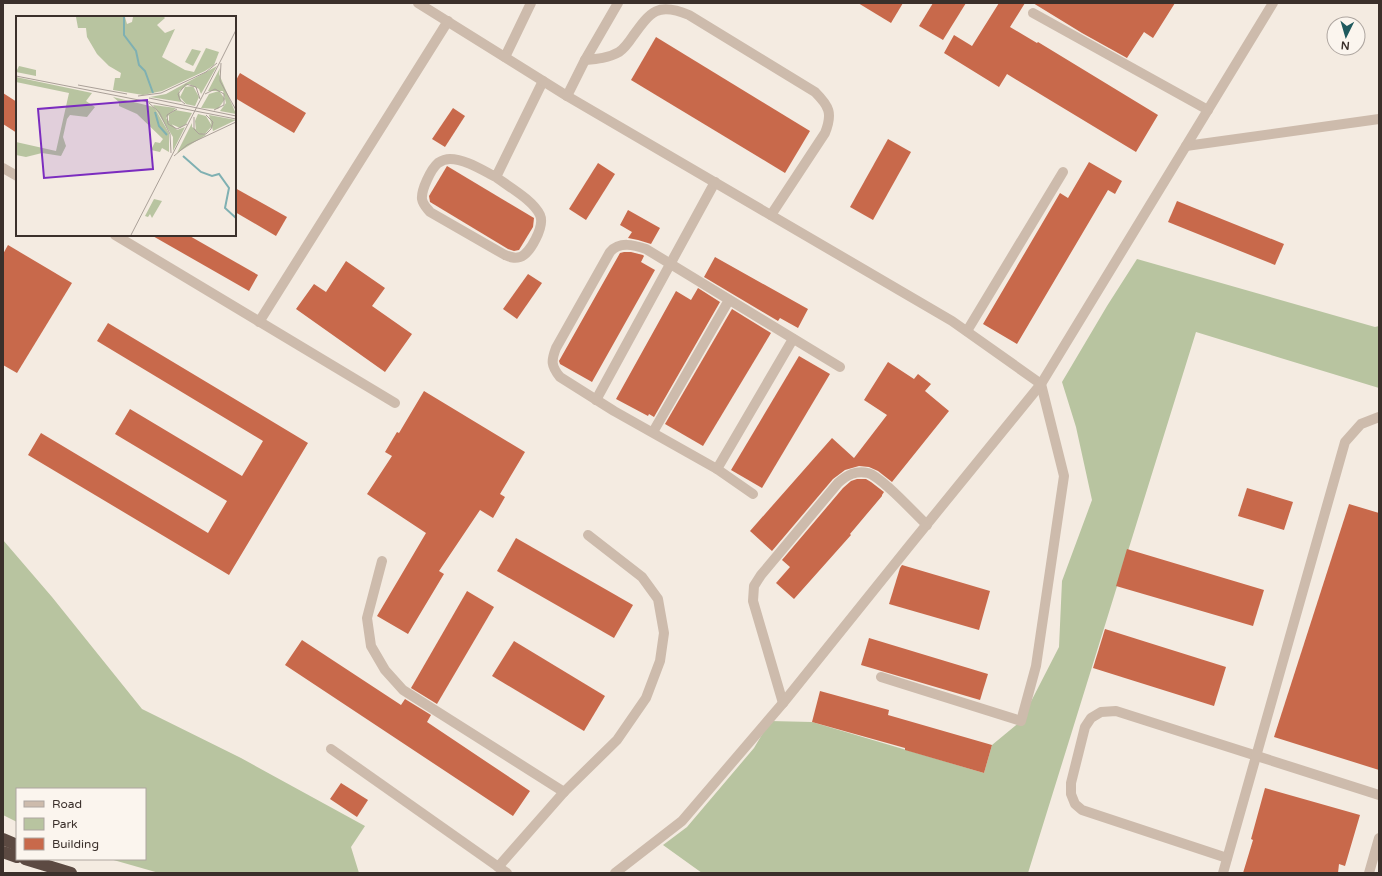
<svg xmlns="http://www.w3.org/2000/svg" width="1382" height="876" font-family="'Varela Round',sans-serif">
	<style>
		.green { fill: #b8c4a0 }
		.building { fill: #c8694b }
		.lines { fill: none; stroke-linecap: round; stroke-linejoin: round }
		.lane { stroke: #cdbbac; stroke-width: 10 }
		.street { stroke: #cdbbac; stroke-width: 10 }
		.highway { stroke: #5c4a42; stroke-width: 12 }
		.inset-river { fill: none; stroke: #7fb0b2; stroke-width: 2 }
		.inset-road { fill: none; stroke: #aaa098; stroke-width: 1 }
		.view { fill: #7b2cbf; fill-opacity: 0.15; stroke: #7b2cbf; stroke-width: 2 }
		.inset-edge { fill: none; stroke: #3b302b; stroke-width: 2 }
	</style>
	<rect width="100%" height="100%" fill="#f4ebe1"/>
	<g class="green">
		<path d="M1137,259L1375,327L1379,326V388L1196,332L1028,873H702L663,845L687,827L754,748L770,721L812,722L984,773L992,745L1021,721L1059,647L1062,581L1092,500L1076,427L1062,382L1107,306Z"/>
		<path d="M3,540L52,597L142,709L241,758L365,826L351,847L359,873H159L110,859H145V789H17V822L3,815Z"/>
	</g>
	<g class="building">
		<path d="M858,3H903L891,23Z"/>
		<path d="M933,3H966L943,40L919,26Z"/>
		<path d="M999,3H1025L1010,27L1037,43L1038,42L1158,115L1136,152L1007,74L999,87L944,53L954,35L972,46Z"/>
		<path d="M1033,3H1175L1153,38L1144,32L1127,58L1082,33Z"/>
		<path d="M656,37L810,131L785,173L631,80Z"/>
		<path d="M240,73L306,113L294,133L235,98V82Z"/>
		<path d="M3,93L17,102V133L3,124Z"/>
		<path d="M453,108L465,116L445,147L432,139Z"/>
		<path d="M888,139L911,152L873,220L850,207Z"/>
		<path d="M1089,162L1122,181L1115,194L1108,190L1017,344L983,324L1060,193L1068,198Z"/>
		<path d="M598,163L615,174L586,220L569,209Z"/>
		<path d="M447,166L534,218L533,227L519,250L514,251L508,249L430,202L429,196Z"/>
		<path d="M235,188L287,217L276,236L235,212Z"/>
		<path d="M1177,201L1284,244L1275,265L1168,222Z"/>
		<path d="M628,210L660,228L651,244L638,240L628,238L632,232L620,225Z"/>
		<path d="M151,235H188L258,275L249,291Z"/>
		<path d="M8,245L72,283L17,373L3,365V254Z"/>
		<path d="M624,252H631L643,255L644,256L641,262L655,270L592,382L560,364L559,361L620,253Z"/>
		<path d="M715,257L808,309L798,328L780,318L778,321L704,277Z"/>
		<path d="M346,261L385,288L372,306L412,334L385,372L296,309L314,284L326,292Z"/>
		<path d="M528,274L542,283L517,319L503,309Z"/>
		<path d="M698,288L720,302L654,417L649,414L648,416L616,399L676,291L691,300Z"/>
		<path d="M732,309L771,333L703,446L665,424Z"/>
		<path d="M108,323L308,443L229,575L28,455L41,433L208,533L227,501L115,434L130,409L242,476L263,441L97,341Z"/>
		<path d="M799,356L830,374L762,488L731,470Z"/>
		<path d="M888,362L914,379L918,374L931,384L925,391L949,411L892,482L878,471L869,467L859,466L845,470L833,479L772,551L750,531L832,438L854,458L887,415L864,400Z"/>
		<path d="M424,391L525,452L500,494L505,497L493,518L480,510L439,571L444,574L408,634L377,616L426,533L367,494L392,456L385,452L397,432L399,433Z"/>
		<path d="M857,479H866L871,482L884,492L882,495V496L850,534L851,535L794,599L776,583L790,567L782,560L843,488L851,481Z"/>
		<path d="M1247,488L1293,502L1284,530L1238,516Z"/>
		<path d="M1349,504L1379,513V770L1274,737Z"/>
		<path d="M516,538L633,605L614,638L497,571Z"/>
		<path d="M1127,549L1264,590L1253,626L1116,586Z"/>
		<path d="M902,565L990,591L979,630L889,604L900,568Z"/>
		<path d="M467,591L494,607L437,704L411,688Z"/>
		<path d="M1105,629L1226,667L1214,706L1093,668Z"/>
		<path d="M869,638L988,674L980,700L861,665Z"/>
		<path d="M302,640L401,705L405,699L431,715L427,722L530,791L513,816L285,665Z"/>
		<path d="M514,641L605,696L584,731L492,676Z"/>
		<path d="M820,691L889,710L888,715L992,745L984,773L905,750V748L812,722Z"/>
		<path d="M341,783L368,800L357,817L330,799Z"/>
		<path d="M1265,788L1360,815L1345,866L1339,864L1338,873H1243L1253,840L1251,839Z"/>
	</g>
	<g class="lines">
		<g class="lane">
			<path d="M1033,13L1208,110"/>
			<path d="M505,57L531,3"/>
			<path d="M585,60C597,59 609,58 619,52C625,48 629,42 633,36C651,11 658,2 689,15L815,92C829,106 833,113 825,133L771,215"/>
			<path d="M1186,146L1379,119"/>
			<path d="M3,168L17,176"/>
			<path d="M496,177C482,170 465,159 450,159C446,159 441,161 438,163C431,169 421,190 422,199C423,205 427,208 430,212L505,255C510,257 514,259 520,257C530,254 545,226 540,215C533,200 509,187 496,177L543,81"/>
			<path d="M115,235L395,403"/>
			<path d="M259,322L448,21"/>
			<path d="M967,331L1063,172"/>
			<path d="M596,400L715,182"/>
			<path d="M653,432L729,300"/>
			<path d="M717,469L793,339"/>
			<path d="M753,494L717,469L614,411L560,377C551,366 551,361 556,348L610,252C620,241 634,245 646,249L840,367"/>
			<path d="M382,561L367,618L371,646L385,670L403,690L564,792"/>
			<path d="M881,677L1021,721L1036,666L1064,476L1041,384"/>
			<path d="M783,703L753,601L754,586L761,575L838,483C847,475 856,470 868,473C882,477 915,514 927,525"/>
			<path d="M331,749L507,873"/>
			<path d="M1227,858L1082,810L1075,804L1071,794V783L1085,727L1091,718L1101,712L1116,711L1379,795"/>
			<path d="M498,867L564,792L617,740L646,698L660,661L664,633L658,599L642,577L588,535"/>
			<path d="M1223,873L1345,442L1361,424L1379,417"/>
			<path d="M1369,873L1379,838"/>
		</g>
		<g class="street">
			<path d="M418,3L567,96L952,321L1041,384"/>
			<path d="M567,96L585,60L618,3"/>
			<path d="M615,873L682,821L783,703L910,545L1041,384L1273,3"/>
		</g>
		<g class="highway">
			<path d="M3,839L17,845"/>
			<path d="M3,852L17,857"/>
			<path d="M25,859L71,873"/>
		</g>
	</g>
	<g transform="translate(16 16)">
		<rect width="220" height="220" fill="#f4ebe1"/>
		<path d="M60,1H109L111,8L116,6L117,1H148L149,2L141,9L149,17L159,13L146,41L169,54L178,56L190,32L203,36L198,49L189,55L146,75L127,79L97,74L99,62H104L105,57L93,50L81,38L71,21L70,12H62ZM176,33L185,35L177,50L169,46ZM3,50L20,54V60L0,56ZM201,50L185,78L183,73L173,68L163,75L165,86L134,81L150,78ZM204,52L203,58L220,98L204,95L210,87L207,75H192ZM0,61L76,77L70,85L79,91L71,101L54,99L51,103L47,121L50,130L45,140L26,137L10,141L0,139V126L40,135L53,77L0,66ZM177,70L183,81L179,90L170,88L164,81L169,71ZM203,75L209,83L202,93L185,92L193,78ZM97,81L138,91L153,117V136L146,132L144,136L135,134L139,126L144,127L147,123L121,98L103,90V86ZM137,89L160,92L150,102L161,114L169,111L157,135V121ZM159,94L176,97L170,108L164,112L153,107V99ZM182,98L190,100L196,110L189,118L180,114L179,105ZM193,99L220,104L197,115ZM176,107V111L190,119L161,137ZM138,183L146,185L136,202L134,198L132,201L129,200Z" fill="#b8c4a0"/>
		<path class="inset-river" d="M108,1V19L120,35L123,49L129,55L137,77M139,96L143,110L151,119M167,140L185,156L196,160L203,158L213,172L209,192L220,202"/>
		<path class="inset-road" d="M206,42L220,14M205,47L204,65L220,94M0,60L220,103M62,69L111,78M189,78L199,73L208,78V89L198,94M122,80L145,77L190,56L201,47M133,82L220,100M133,87L143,96L154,118L155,137M169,88L164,84L162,78L170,68L180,71L184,83M161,93L151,99L152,108L161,113L171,108M178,101V113L183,118H190L195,113L197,106L190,99M158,140L171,129L220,106M115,219L206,42"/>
		<path class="view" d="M131,84L137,153L28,162L22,93Z"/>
		<rect width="220" height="220" class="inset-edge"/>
	</g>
	<rect width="1382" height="876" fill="none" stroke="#3b302b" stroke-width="8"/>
	<rect x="16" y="788" width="130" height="72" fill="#fbf5ee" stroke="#aea6a0"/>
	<rect x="24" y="801" width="20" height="6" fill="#cdbbac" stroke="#aea6a0"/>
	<text x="52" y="808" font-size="12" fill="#3b302b">Road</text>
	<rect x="24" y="818" width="20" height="12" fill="#b8c4a0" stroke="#aea6a0"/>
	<text x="52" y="828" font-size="12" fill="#3b302b">Park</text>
	<rect x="24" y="838" width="20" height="12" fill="#c8694b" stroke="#aea6a0"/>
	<text x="52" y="848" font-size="12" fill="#3b302b">Building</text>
	<g transform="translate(1346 36) rotate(185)"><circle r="19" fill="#fbf5ee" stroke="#aea6a0"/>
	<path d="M0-3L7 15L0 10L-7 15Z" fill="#1f5a5e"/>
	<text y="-6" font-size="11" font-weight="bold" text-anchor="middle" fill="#3b302b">N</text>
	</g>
</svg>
